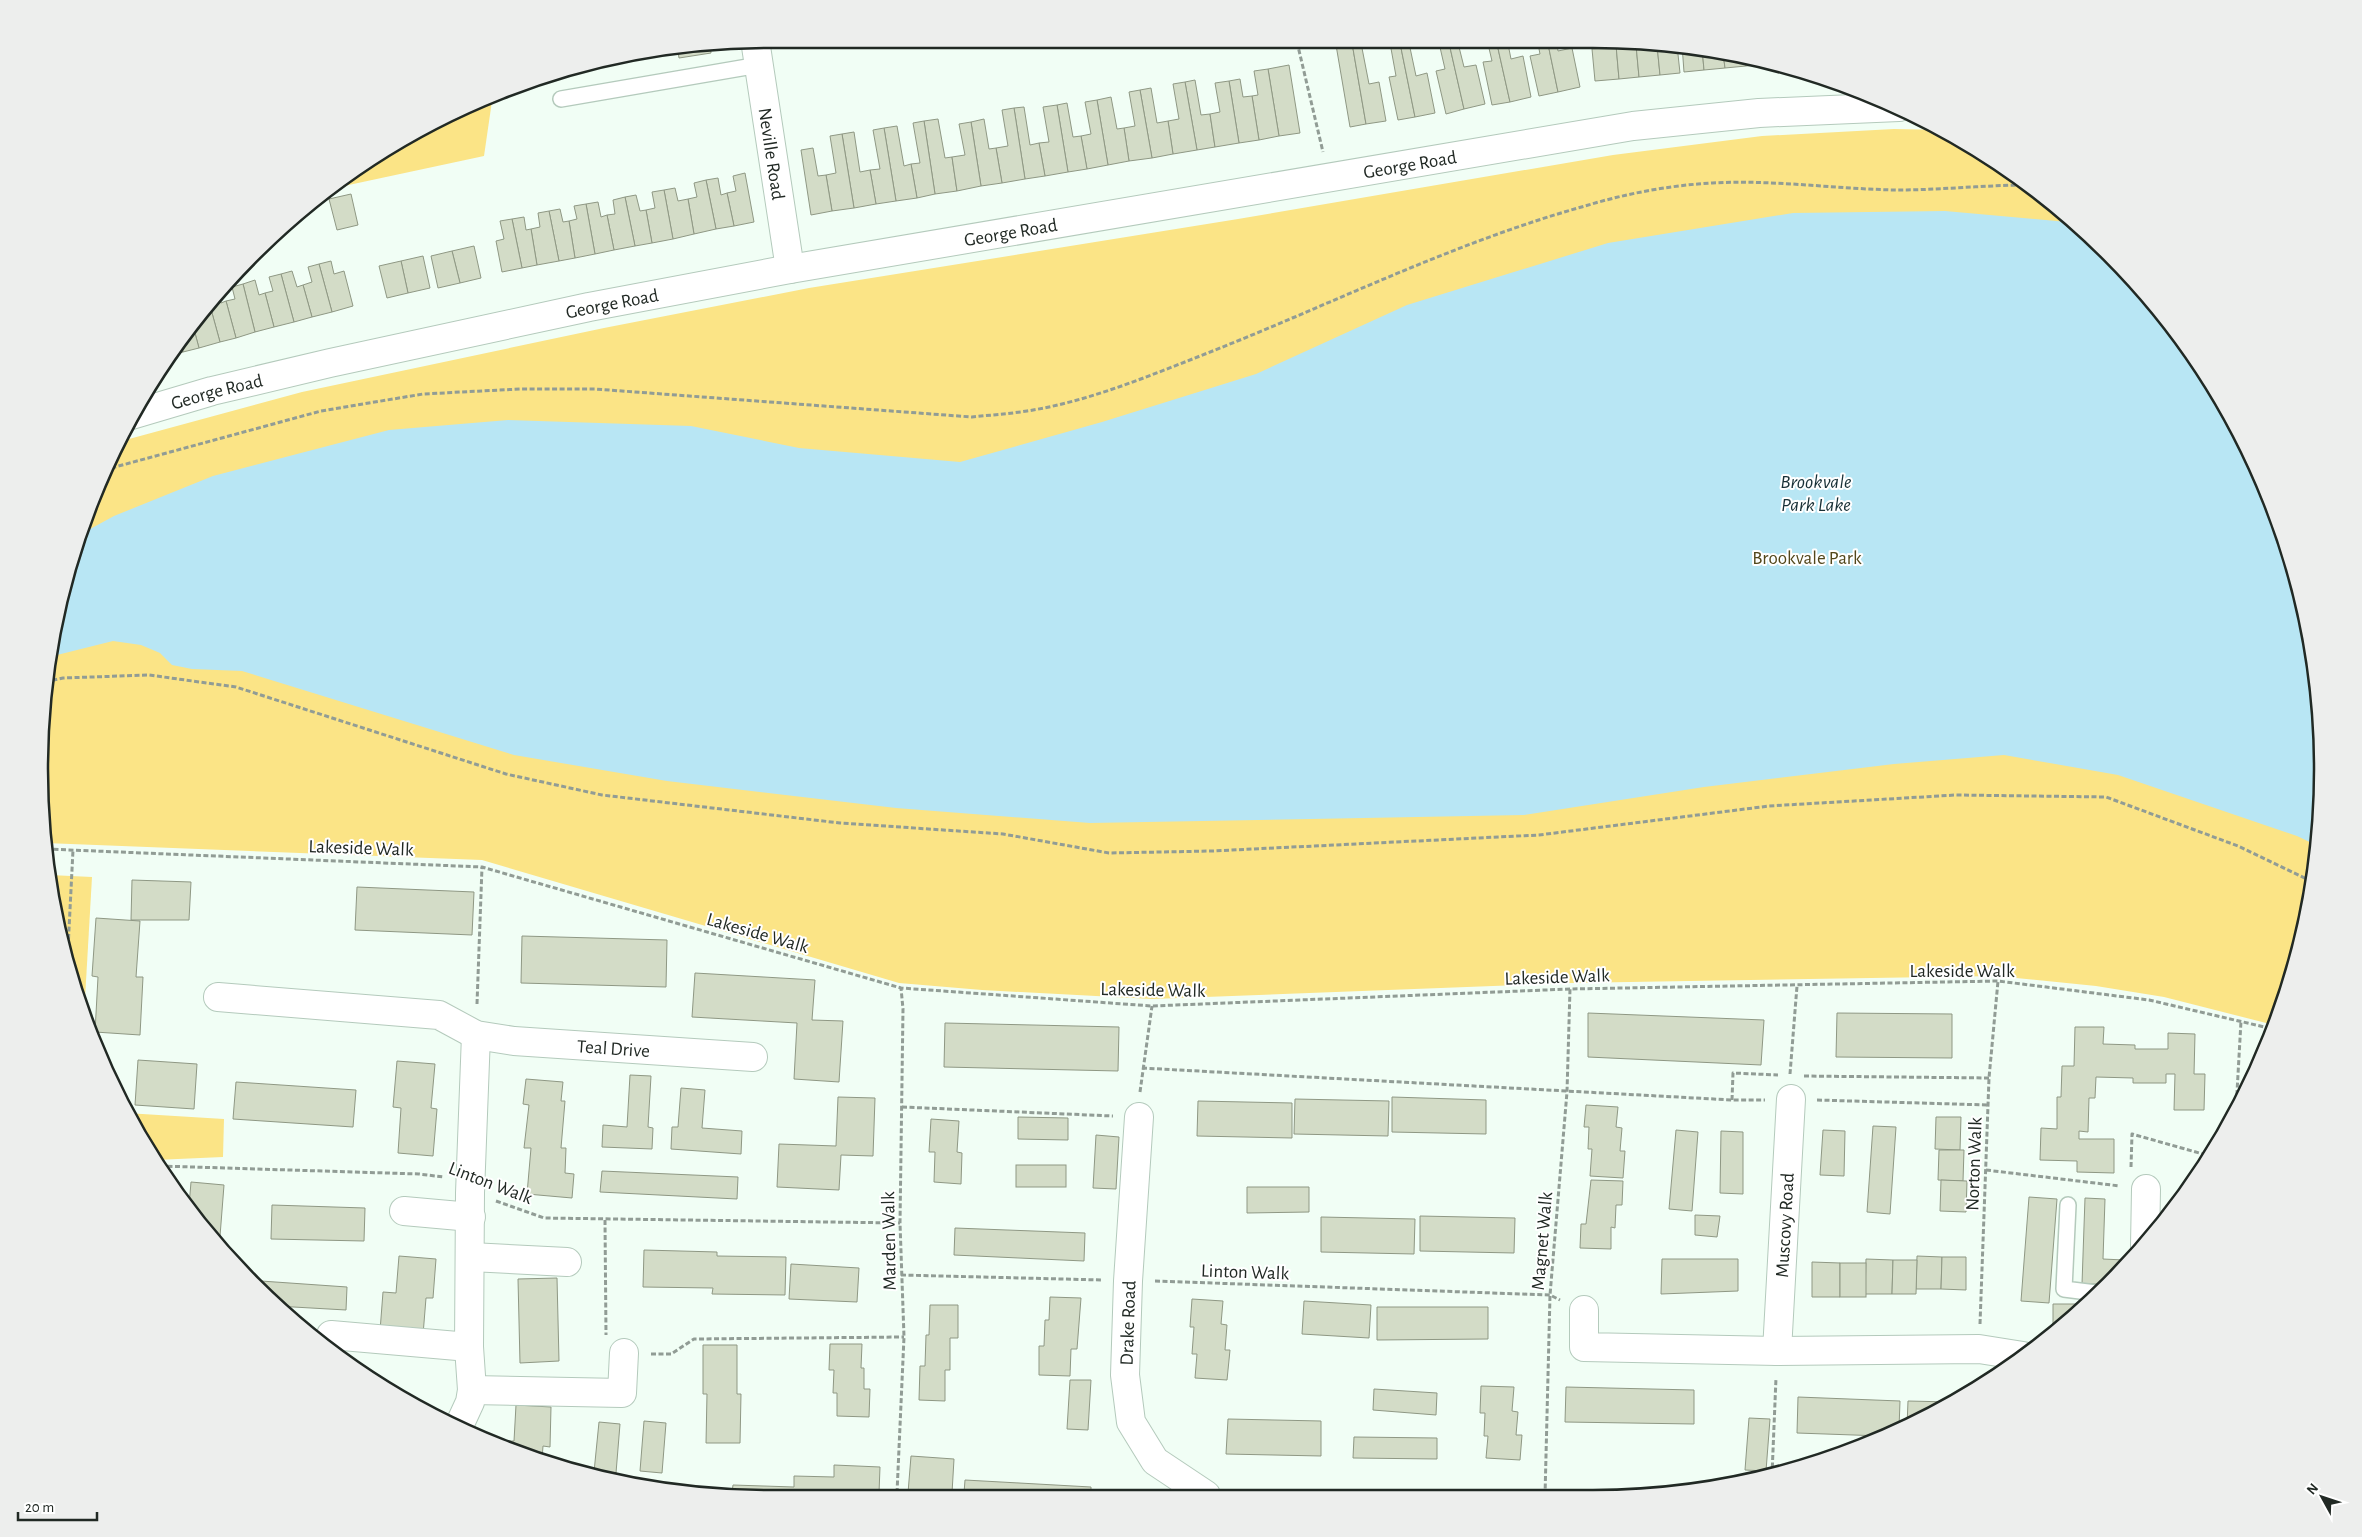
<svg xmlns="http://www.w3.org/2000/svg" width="2362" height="1537" font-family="'Alegreya Sans',sans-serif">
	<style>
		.green { fill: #fbe486 }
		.water { fill: #b8e6f4 }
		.building { fill: #d3dcc7; stroke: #8f9884 }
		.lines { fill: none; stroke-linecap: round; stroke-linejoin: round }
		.lane-casing { stroke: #b4cabc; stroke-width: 18 }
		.street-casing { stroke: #b4cabc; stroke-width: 30 }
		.path { stroke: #919c95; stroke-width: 3; stroke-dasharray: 5 2.5; stroke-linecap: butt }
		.lane { stroke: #fff; stroke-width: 15 }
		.street { stroke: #fff; stroke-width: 28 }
		.labels { text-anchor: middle; stroke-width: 4; stroke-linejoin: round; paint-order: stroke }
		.street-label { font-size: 19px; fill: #212924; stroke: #fff }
		.park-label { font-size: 19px; fill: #52471b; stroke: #fff }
		.water-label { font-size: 20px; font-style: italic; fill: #183037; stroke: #fff }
		.rim { fill: none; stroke: #212924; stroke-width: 2.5 }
	</style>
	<rect width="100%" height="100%" fill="#f1fef5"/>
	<g class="green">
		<path d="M493,94L484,156L330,189C380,148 435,119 493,94Z"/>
		<path d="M1894,129L1944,130L1999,162L2075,220L2173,324L2248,446L2298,580L2322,721L2317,864L2284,1003L2274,1025L2164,997L2096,986L1996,976L1569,983L1152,999L982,990L899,983L482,860L45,843L40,817V721L53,626L94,490L118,442L302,392L604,328L809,288L1238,219L1613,155L1762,136Z"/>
		<path d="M50,875L92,877L84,1016L64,957Z"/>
		<path d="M126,1113L224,1119L223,1157L155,1160L137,1134Z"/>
	</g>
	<path class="water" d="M1945,211L2078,223L2173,324L2248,446L2298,580L2322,721L2318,846L2297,836L2118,775L2004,755L1894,764L1704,787L1524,815L1090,823L896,808L667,781L514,755L242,671L192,669L172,665L160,653L141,645L113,641L49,657L53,626L81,534L114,516L213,476L389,430L508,420L691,426L799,448L960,462L1102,422L1256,374L1407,305L1608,243L1793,213Z"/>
	<g class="building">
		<path d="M710,43L711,53L679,58L677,45Z"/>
		<path d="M1352,43L1366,124L1350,127L1336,45Z"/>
		<path d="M1352,43H1361L1369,84L1379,82L1386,121L1366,124Z"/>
		<path d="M1390,43H1400L1415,117L1398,120L1389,77L1396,76Z"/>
		<path d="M1400,43H1409L1416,76L1427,73L1435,113L1415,117Z"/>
		<path d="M1439,43H1449L1464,109L1446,114L1436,71L1445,69Z"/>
		<path d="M1449,43H1458L1464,67L1476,65L1485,104L1464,109Z"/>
		<path d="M1488,44H1497L1510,102L1492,105L1483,62L1492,61Z"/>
		<path d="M1497,44H1508L1511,59L1523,56L1531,97L1510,102Z"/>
		<path d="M1538,44H1548L1558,92L1539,96L1530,56L1540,54Z"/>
		<path d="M1548,44H1557L1558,51L1572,48L1580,87L1558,92Z"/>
		<path d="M1604,44L1616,45L1619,79L1595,81L1592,49L1604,48Z"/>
		<path d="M1616,45H1636L1639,77L1619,79Z"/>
		<path d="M1636,45H1657L1660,75L1639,77Z"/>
		<path d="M1657,45H1677L1680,73L1660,75Z"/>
		<path d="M1682,45L1702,48L1704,70L1684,72Z"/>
		<path d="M1702,48L1723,53L1725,68L1704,70Z"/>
		<path d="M1723,53L1745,58L1746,66L1725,68Z"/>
		<path d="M1745,58L1766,63V64L1746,66Z"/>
		<path d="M1289,65L1300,133L1279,136L1268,69Z"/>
		<path d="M1268,69L1279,136L1259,140L1252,96L1258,95L1254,71Z"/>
		<path d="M1240,79L1243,97L1252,96L1259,140L1239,143L1229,81Z"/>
		<path d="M1195,80L1201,115L1210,114L1215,147L1197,150L1185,82Z"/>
		<path d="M1229,81L1239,143L1215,147L1210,114L1220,112L1215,83Z"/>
		<path d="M1185,82L1197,150L1173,154L1168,121L1179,119L1173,84Z"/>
		<path d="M1151,88L1157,123L1168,121L1173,154L1152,158L1140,90Z"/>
		<path d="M1140,90L1152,158L1129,161L1124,128L1135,126L1129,92Z"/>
		<path d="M1111,97L1117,129L1124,128L1129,161L1108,165L1097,100Z"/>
		<path d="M1097,100L1108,165L1087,169L1081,136L1091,134L1085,102Z"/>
		<path d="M1067,103L1073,137L1081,136L1087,169L1068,172L1057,105Z"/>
		<path d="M1057,105L1068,172L1045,176L1039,143L1049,142L1043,107Z"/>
		<path d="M1024,107L1030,145L1039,143L1045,176L1025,179L1014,108Z"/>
		<path d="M1014,108L1025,179L1002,183L996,148L1008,146L1002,110Z"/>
		<path d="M938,119L945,158L952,157L957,191L935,194L924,121Z"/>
		<path d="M984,119L989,149L996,148L1002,183L981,186L971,122Z"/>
		<path d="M924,121L935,194L917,198L911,164L920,163L913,123Z"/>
		<path d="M971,122L981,186L957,191L952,157L965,155L959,124Z"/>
		<path d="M897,126L904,166L911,164L917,198L896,201L884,128Z"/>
		<path d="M884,128L896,201L876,204L870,170L880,169L873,130Z"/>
		<path d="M854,132L860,172L870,170L876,204L854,208L842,134Z"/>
		<path d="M842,134L854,208L832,211L826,175L836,173L830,136Z"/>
		<path d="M813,148L818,176L826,175L832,211L811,215L801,150Z"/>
		<path d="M745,173L754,222L734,226L727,193L736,191L733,176Z"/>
		<path d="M718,178L721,195L727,193L734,226L716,229L706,180Z"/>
		<path d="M706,180L716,229L694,234L688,199L697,197L694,183Z"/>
		<path d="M675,188L678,201L688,199L694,234L673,239L664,190Z"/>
		<path d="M664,190L673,239L652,243L646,210L655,208L652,192Z"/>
		<path d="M351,194L358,225L337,230L329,199Z"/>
		<path d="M636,195L640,211L646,210L652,243L635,246L625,197Z"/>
		<path d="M625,197L635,246L614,250L607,215L615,214L613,200Z"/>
		<path d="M598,202L601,217L607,215L614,250L595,254L586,204Z"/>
		<path d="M586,204L595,254L575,258L569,221L577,219L574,206Z"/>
		<path d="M560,209L563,222L569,221L575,258L559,261L549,211Z"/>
		<path d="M549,211L559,261L537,265L531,229L540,227L538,213Z"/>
		<path d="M524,217L526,230L531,229L537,265L522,268L512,219Z"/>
		<path d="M512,219L522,268L502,272L496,241L504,239L500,221Z"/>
		<path d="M474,246L481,278L460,283L452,251Z"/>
		<path d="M452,251L460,283L438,288L431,256Z"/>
		<path d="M423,256L430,288L408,293L401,261Z"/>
		<path d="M331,261L334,274L344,271L353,306L332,312L319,264Z"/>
		<path d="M401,261L408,293L387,298L379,266Z"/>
		<path d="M319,264L332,312L312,317L303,285L312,282L308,267Z"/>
		<path d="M292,271L297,287L303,285L312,317L294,322L281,274Z"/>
		<path d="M281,274L294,322L274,327L265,293L273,291L269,277Z"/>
		<path d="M255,280L259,295L265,293L274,327L255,332L243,284Z"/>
		<path d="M243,284L255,332L236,338L226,301L235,299L232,287Z"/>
		<path d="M218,292L221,303L226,301L236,338L220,342L209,302Z"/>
		<path d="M209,302L220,342L199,348L192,322Z"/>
		<path d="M192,322L199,348L183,352L180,339Z"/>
		<path d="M180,339L183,352L169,356Z"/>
		<path d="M132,880L191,882L189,920H131Z"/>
		<path d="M357,887L474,892L472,935L355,930Z"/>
		<path d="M96,918L140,921L136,977H143L140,1035L95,1032L98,977L92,976Z"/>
		<path d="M522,936L667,940L666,987L521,983Z"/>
		<path d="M695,973L815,980L812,1020L843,1021L839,1082L794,1079L797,1023L692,1017Z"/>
		<path d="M1588,1013L1764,1020L1761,1065L1588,1057Z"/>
		<path d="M1837,1013L1952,1014V1058L1836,1057Z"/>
		<path d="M945,1023L1119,1027L1118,1071L944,1067Z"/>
		<path d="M2075,1027H2104L2103,1044L2135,1045V1049H2168V1033L2195,1034L2194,1074H2205L2204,1110H2174L2175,1074H2166V1083H2133V1078L2096,1077L2095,1098H2089L2088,1132L2079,1131V1139H2114V1173L2077,1172V1161L2040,1160L2041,1128L2057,1129V1097H2061L2062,1066H2074Z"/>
		<path d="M138,1060L197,1064L194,1109L135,1105Z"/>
		<path d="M397,1061L435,1064L431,1108L437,1109L433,1156L398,1153L401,1108L393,1107Z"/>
		<path d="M630,1075L651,1076L648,1127L653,1128L652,1149L602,1147L603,1125L627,1127Z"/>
		<path d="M526,1079L563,1082L561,1101H565L561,1148H566L565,1173L574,1174L572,1198L527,1194L531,1148H524L529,1105L523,1104Z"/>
		<path d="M236,1082L356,1090L353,1127L233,1119Z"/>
		<path d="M681,1088L705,1090L702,1128L742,1131L741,1154L671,1149L672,1127H678Z"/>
		<path d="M838,1097L875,1098L873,1156L841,1155L839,1190L777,1187L779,1144L836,1146Z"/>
		<path d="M1392,1097L1486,1100V1134L1392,1132Z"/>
		<path d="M1295,1099L1389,1101L1388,1136L1294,1134Z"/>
		<path d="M1198,1101L1292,1103V1138L1197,1136Z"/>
		<path d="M1586,1105L1618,1107L1616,1127L1622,1128L1620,1151H1625L1623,1178L1590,1176L1592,1149H1588L1589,1127H1584Z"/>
		<path d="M1018,1117L1068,1118V1140L1018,1139Z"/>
		<path d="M1936,1117H1961L1960,1150L1935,1149Z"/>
		<path d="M931,1119L959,1121L957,1152L962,1153L961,1184L934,1182L935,1152H929Z"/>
		<path d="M1873,1126L1896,1127L1890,1214L1867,1212Z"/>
		<path d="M1676,1130L1698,1132L1692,1211L1669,1209Z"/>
		<path d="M1823,1130L1845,1131L1844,1176L1820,1175Z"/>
		<path d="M1721,1131L1743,1132V1194L1720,1193Z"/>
		<path d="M1096,1135L1119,1137L1116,1189L1093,1188Z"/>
		<path d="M1939,1150H1964L1963,1181L1938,1180Z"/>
		<rect x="1016" y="1165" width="50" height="22"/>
		<path d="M602,1171L738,1177L737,1199L600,1192Z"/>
		<path d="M1591,1180L1623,1181L1622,1205H1616L1615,1228L1611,1227V1249L1580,1248L1581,1224H1586Z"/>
		<path d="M1941,1180L1967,1181L1966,1212L1940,1211Z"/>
		<path d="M191,1182L224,1185L219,1249L189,1206Z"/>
		<path d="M1247,1187H1309V1212L1247,1213Z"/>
		<path d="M2029,1197L2057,1199L2049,1303L2021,1301Z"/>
		<path d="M2085,1198L2105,1199L2103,1259L2124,1260V1267L2105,1284H2082Z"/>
		<path d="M272,1205L365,1208L364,1241L271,1239Z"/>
		<path d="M1695,1215L1720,1216L1717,1237L1695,1235Z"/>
		<path d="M1420,1216L1515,1218L1514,1253L1420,1251Z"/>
		<path d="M1321,1217L1415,1219L1414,1254L1321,1252Z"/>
		<path d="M955,1228L1085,1233L1084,1261L954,1255Z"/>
		<path d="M644,1250L717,1252V1256L786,1257L785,1295L712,1294L713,1288L643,1287Z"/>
		<path d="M399,1256L436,1259L433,1298H426L423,1335L380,1331L383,1292L396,1293Z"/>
		<path d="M1917,1256L1942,1257L1941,1289H1916Z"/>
		<path d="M1942,1257H1966V1290L1941,1289Z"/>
		<path d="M1662,1259H1738V1291L1661,1294Z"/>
		<path d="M1866,1259L1893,1260L1892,1294H1865Z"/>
		<path d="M1893,1260H1917L1916,1294H1892Z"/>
		<path d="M1812,1262L1840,1263V1297H1812Z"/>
		<rect x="1840" y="1263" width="26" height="34"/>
		<path d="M791,1264L859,1268L857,1302L789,1299Z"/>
		<path d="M557,1278L559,1361L520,1363L518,1279Z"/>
		<path d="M261,1281L347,1287L346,1310L276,1306L260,1290Z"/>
		<path d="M1050,1297L1081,1298L1077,1349H1071L1070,1376L1039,1375V1346H1044L1045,1320H1049Z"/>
		<path d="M1192,1299L1223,1301L1221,1324L1227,1325L1225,1350H1230L1227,1380L1195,1378L1197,1354H1192L1194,1327H1190Z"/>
		<path d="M1304,1301L1371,1305L1369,1338L1302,1334Z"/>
		<path d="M2053,1304H2082V1306L2057,1330H2053Z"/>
		<path d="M930,1305H958V1338H950V1370H945V1401L919,1400L920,1366H925L926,1335H929Z"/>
		<path d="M1377,1307H1488V1339L1377,1340Z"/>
		<path d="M830,1344H862L861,1368H864V1389H870L869,1417L837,1416V1393H833L834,1370H829Z"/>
		<path d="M703,1345H737V1394H741L740,1443H706L707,1394H703Z"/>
		<path d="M1070,1380H1091L1088,1430L1067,1429Z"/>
		<path d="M1481,1386L1514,1387L1512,1411L1518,1412L1516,1435H1522L1520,1460L1486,1458L1488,1436H1484L1485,1413H1480Z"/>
		<path d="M1566,1387L1694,1390V1424L1565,1422Z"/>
		<path d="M1374,1389L1437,1393L1436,1415L1373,1410Z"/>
		<path d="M1798,1397L1900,1401L1899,1429L1882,1436L1797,1433Z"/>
		<path d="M1908,1401L1951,1402L1907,1426Z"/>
		<path d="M516,1405L551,1407L550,1447L543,1446L542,1459L506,1446V1441H514Z"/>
		<path d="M1749,1418L1770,1419L1766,1471L1745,1470Z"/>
		<path d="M1228,1419L1321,1421V1456L1226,1454Z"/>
		<path d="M644,1421L666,1423L662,1473L640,1471Z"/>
		<path d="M599,1422L620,1424L616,1473L594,1472Z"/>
		<path d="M1354,1437L1437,1438V1459L1353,1458Z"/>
		<path d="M911,1456L954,1459L952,1493H908Z"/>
		<path d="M834,1465L880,1467L879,1493L732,1492L733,1485L794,1487V1476L834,1477Z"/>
		<path d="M965,1480L1091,1487V1494L964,1493Z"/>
	</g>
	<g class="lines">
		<g class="lane-casing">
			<g id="lane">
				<path d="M561,99L759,65"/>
				<path d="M2068,1205L2064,1289L2096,1293"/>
			</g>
		</g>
		<g class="street-casing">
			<g id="street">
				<path id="s1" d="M755,40L790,269"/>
				<path id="s2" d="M131,415L212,391L330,363L589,307L790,269L1633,126L1759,113L1899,107"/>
				<path id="s3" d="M218,997L439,1015L476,1035L514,1041L753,1057"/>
				<path d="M1139,1117L1128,1281L1125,1375L1131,1422L1155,1461L1206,1495"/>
				<path d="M404,1211L471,1217"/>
				<path d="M2145,1246L2146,1189"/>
				<path d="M471,1257L567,1262"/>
				<path d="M1584,1310V1347L1777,1351L1979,1349L2023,1356"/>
				<path d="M331,1335L469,1347"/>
				<path id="s4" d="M1777,1351L1791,1099"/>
				<path d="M472,1390L622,1393L624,1353"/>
				<path d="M458,1428L470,1402L472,1390L469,1347L470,1193L476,1035"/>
			</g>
		</g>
		<g class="path">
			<path d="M1297,42L1323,152"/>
			<path d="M104,470L321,411L423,394L520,389H595L972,417C990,415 1008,414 1027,411C1086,402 1144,378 1200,356C1328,306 1452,243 1585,206C1621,195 1661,187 1698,184C1764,178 1831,189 1897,190C1941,190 1985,185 2029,185"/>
			<path d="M45,682L63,678L149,675L236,687L506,774L602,795L840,823L1003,834L1109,853L1212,851L1539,835L1769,806L1956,795L2106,797L2238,846L2313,882"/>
			<path d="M46,849L482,867L901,988L1152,1006L1570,989L1998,981L2149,1000L2273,1029"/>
			<path d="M67,969L73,850"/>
			<path d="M477,1004L482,867"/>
			<path d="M1142,1068L1732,1100H1765"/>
			<path d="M1790,1074L1797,986"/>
			<path d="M1804,1076L1989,1078"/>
			<path d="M1140,1092L1152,1006"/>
			<path d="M1732,1100L1733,1073L1778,1075"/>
			<path d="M1817,1100L1988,1105"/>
			<path d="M902,1107L1113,1116"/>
			<path d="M2236,1110L2241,1021"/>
			<path d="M160,1166L419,1174L444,1177"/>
			<path d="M2131,1167L2132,1134L2210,1156"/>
			<path d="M1986,1170L2120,1186"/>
			<path d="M496,1201L544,1218L900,1223"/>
			<path d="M605,1220L606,1335"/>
			<path d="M901,1275L1101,1280"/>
			<path d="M1155,1281L1550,1295L1560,1300"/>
			<path d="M1980,1324L1989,1078L1998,981"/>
			<path d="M651,1354H671L694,1339L904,1337"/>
			<path d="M1772,1475L1776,1378"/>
			<path d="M897,1493L904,1337L900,1223L903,1009L901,988"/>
			<path d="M1545,1496L1550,1295L1567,1092L1570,989"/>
		</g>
		<use href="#lane" class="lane"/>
		<use href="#street" class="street"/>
	</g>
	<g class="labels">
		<g class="street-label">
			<text dy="7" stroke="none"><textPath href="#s1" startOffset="115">Neville Road</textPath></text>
			<text dy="7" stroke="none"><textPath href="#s2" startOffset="1304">George Road</textPath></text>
			<text dy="7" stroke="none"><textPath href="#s2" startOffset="899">George Road</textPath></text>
			<text dy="7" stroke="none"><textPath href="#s2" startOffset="494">George Road</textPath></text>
			<text dy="7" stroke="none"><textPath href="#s2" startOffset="89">George Road</textPath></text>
			<text transform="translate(361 847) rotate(2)" y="7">Lakeside Walk</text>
			<text transform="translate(758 932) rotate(16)" y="7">Lakeside Walk</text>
			<text x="1962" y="977">Lakeside Walk</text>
			<text transform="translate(1557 976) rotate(-2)" y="7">Lakeside Walk</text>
			<text transform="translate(1153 989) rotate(1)" y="7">Lakeside Walk</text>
			<text dy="7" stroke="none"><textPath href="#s3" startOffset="402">Teal Drive</textPath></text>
			<text transform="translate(1973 1164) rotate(-88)" y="7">Norton Walk</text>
			<text transform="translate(491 1182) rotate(21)" y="7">Linton Walk</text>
			<text dy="7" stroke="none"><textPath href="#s4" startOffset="126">Muscovy Road</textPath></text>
			<text transform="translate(888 1241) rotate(-91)" y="7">Marden Walk</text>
			<text transform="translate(1541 1241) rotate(-85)" y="7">Magnet Walk</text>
			<text transform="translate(1245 1271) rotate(2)" y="7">Linton Walk</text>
			<text transform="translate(1127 1323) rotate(-88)" y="7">Drake Road</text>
		</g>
		<g class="park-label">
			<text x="1807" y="564">Brookvale Park</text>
		</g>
		<g class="water-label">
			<text x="1816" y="488">Brookvale<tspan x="1816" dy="23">Park Lake</tspan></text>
		</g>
	</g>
	<path d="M0 0H2362V1537H0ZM769 48H1593A721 721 0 0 1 2314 769V769A721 721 0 0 1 1593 1490H769A721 721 0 0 1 48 769V769A721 721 0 0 1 769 48Z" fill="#edeeed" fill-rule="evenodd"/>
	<path class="rim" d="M769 48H1593A721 721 0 0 1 2314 769V769A721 721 0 0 1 1593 1490H769A721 721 0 0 1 48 769V769A721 721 0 0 1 769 48Z"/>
	<g transform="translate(2322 1497) rotate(310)" stroke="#ffffff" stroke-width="4" paint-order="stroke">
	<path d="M0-4L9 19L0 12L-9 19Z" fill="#212924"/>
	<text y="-8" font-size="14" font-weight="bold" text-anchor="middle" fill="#212924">N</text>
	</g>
	<path d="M18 1512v8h79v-8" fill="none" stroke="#212924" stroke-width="2.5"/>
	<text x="25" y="1512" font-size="15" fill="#212924" stroke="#ffffff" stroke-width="4" paint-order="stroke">20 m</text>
</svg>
